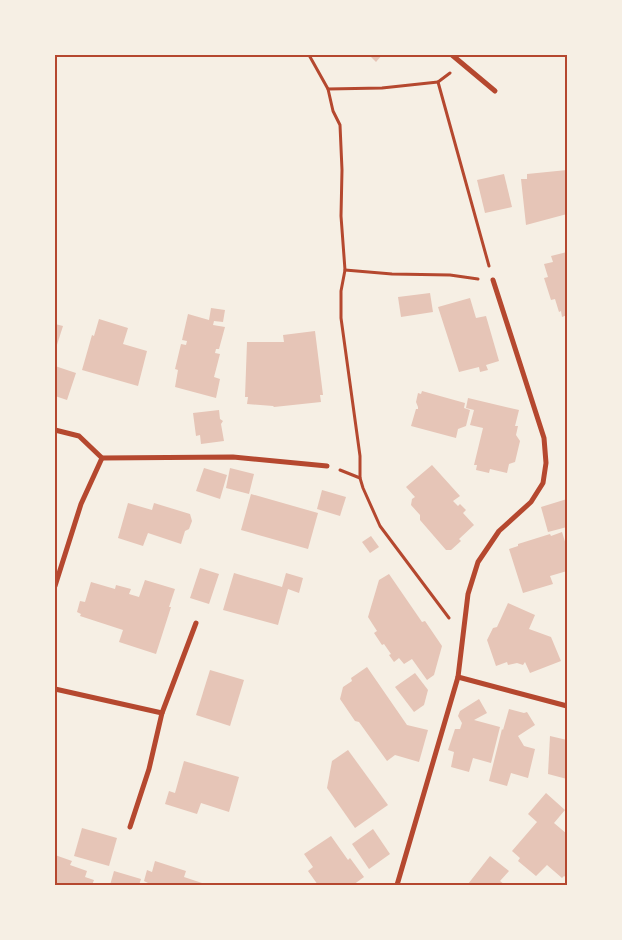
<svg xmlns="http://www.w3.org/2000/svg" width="622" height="940" font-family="Helvetica,sans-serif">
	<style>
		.building { fill: #e6c5b7 }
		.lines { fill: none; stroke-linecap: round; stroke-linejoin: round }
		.path { stroke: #b5482f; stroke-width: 3 }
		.minor { stroke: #b5482f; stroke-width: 5 }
		.neatline { fill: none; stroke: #b5482f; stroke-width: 2 }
	</style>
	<rect width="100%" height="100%" fill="#f6efe4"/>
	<g class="building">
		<path d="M369,55H382L376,62Z"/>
		<path d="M567,170V214L526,225L521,179H527V174Z"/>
		<path d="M504,174L512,207L485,213L477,180Z"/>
		<path d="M567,252V315L562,317L561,311L559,312L555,299L551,300L544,278L548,277L544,264L553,262L551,256Z"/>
		<path d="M430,293L433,312L401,317L398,297Z"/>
		<path d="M470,298L476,318L486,316L499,361L486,365L488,370L480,372L479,367L459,372L438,307Z"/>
		<path d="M211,308L225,310L223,322L214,321L213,325L225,327L219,349H216L215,353L220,354L214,377L220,379L216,398L175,387L178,370L175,369L181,344L186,345L187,341L182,340L188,314L209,320Z"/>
		<path d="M99,319L128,328L123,344L147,351L138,386L82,370L92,335L94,336Z"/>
		<path d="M55,324L63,326L55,351Z"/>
		<path d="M315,331L323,395H320L321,402L274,407L273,406L247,404L248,397H245L247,342H284L283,335Z"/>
		<path d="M55,366L76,373L67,400L55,396Z"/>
		<path d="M422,391L465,403L464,408L470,410L466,426L458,429L456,438L411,426L416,409H418V407L416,402L418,393L421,394Z"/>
		<path d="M468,398L519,410L515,426H518L516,435L520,441L515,462L509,464L507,473L490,469L489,473L476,470L477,465H474L483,428L470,425L474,410L466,408Z"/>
		<path d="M219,410L220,419L223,421L221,424L224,441L201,444L200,435L196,436L193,413Z"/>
		<path d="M432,465L460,496L453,501L458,506L460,504L466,510L463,513L474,525L459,539L461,541L451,550H446L420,520V515L411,505L412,499L415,497L406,487Z"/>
		<path d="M204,468L227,475L220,499L196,491Z"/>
		<path d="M230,468L254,474L249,494L226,488Z"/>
		<path d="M322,490L346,497L340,516L317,509Z"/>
		<path d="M251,494L318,513L308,549L241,530Z"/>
		<path d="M567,499V527L548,532L541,507Z"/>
		<path d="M128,503L152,510L154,503L190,514L192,521L189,529L185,531L181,544L148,533L143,546L118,538Z"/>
		<path d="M562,532L567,548V571L550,576L553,584L523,593L509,549L518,546V544L550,534L551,536Z"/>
		<path d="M371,536L379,547L370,553L362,542Z"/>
		<path d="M200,568L219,574L209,604L190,598Z"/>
		<path d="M234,573L282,587L286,573L303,578L299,593L288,589L278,625L223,610Z"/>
		<path d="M389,574L422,622L425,621L442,646L434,675L427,680L412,659L404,664L399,658L394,662L389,655L391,654L384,644L382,645L374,633L377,631L368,617L379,580Z"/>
		<path d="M145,580L175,589L169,607H171L156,654L119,642L123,630L80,616L81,614L77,612L80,601L85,602L91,582L115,589L116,585L131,589L129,594L139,597Z"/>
		<path d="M508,603L535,615L529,629L551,637L561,661L530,673L525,662L523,665L517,663L508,665L507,662L496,666L487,640L493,628L497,627Z"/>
		<path d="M367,667L407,725L428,730L419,762L395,755L387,761L359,722L355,721L340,699L343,687L352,681L351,678Z"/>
		<path d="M210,670L244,680L230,726L196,715Z"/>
		<path d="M415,673L428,690L424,705L414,712L395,687Z"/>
		<path d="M479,699L487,713L474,720L500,727L491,763L473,758L469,772L451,767L454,752L448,750L455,729H460L462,723L458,716L460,711Z"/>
		<path d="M509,709L524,713L527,712L535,725L518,736L524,746L535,749L528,778L511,773L507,786L489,781L502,729L503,730Z"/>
		<path d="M550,736L567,740V779L548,774Z"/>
		<path d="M348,750L388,805L355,828L327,788L332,761Z"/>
		<path d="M184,761L239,777L229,812L201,803L197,814L165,804L169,791L175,793Z"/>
		<path d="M546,793L565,810L554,823L567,834V878L564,876L562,878L547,865L536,876L518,861L520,858L512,851L537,822L528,814Z"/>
		<path d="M82,828L117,838L109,866L74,856Z"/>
		<path d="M373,829L390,854L369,869L352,844Z"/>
		<path d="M331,836L348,860L350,858L364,877L353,885H318L308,871L313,867L304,854Z"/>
		<path d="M55,855L72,861L70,865L87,871L85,877L94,880L92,885H55Z"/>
		<path d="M490,856L509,871L500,881L505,885H470L468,884Z"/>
		<path d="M155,861L186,871L184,877L208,885H147L148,883L144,881L147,870L152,872Z"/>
		<path d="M114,871L141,879L139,885H110Z"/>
	</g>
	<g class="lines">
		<g class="path">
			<path d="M309,55L328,89L333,111L340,125L342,170L341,216L345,270L341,291V318L360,456V478L363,488L380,526L449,618"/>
			<path d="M450,73L438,82L489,266"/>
			<path d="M328,89L382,88L438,82"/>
			<path d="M345,270L392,274L450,275L478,279"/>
			<path d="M340,470L360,478"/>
		</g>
		<g class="minor">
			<path d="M452,55L495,91"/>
			<path d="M55,430L79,436L102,458L233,457L327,466"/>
			<path d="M55,586L81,504L102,458"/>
			<path d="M458,677L567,706"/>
			<path d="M55,689L162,713"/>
			<path d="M130,827L149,769L162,713L196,623"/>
			<path d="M397,885L458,677L468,594L478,562L499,531L531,502L543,483L546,463L544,438L493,280"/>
		</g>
	</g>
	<rect width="622" height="940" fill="none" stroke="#f6efe4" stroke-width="112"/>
	<rect x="56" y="56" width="510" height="828" class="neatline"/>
</svg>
